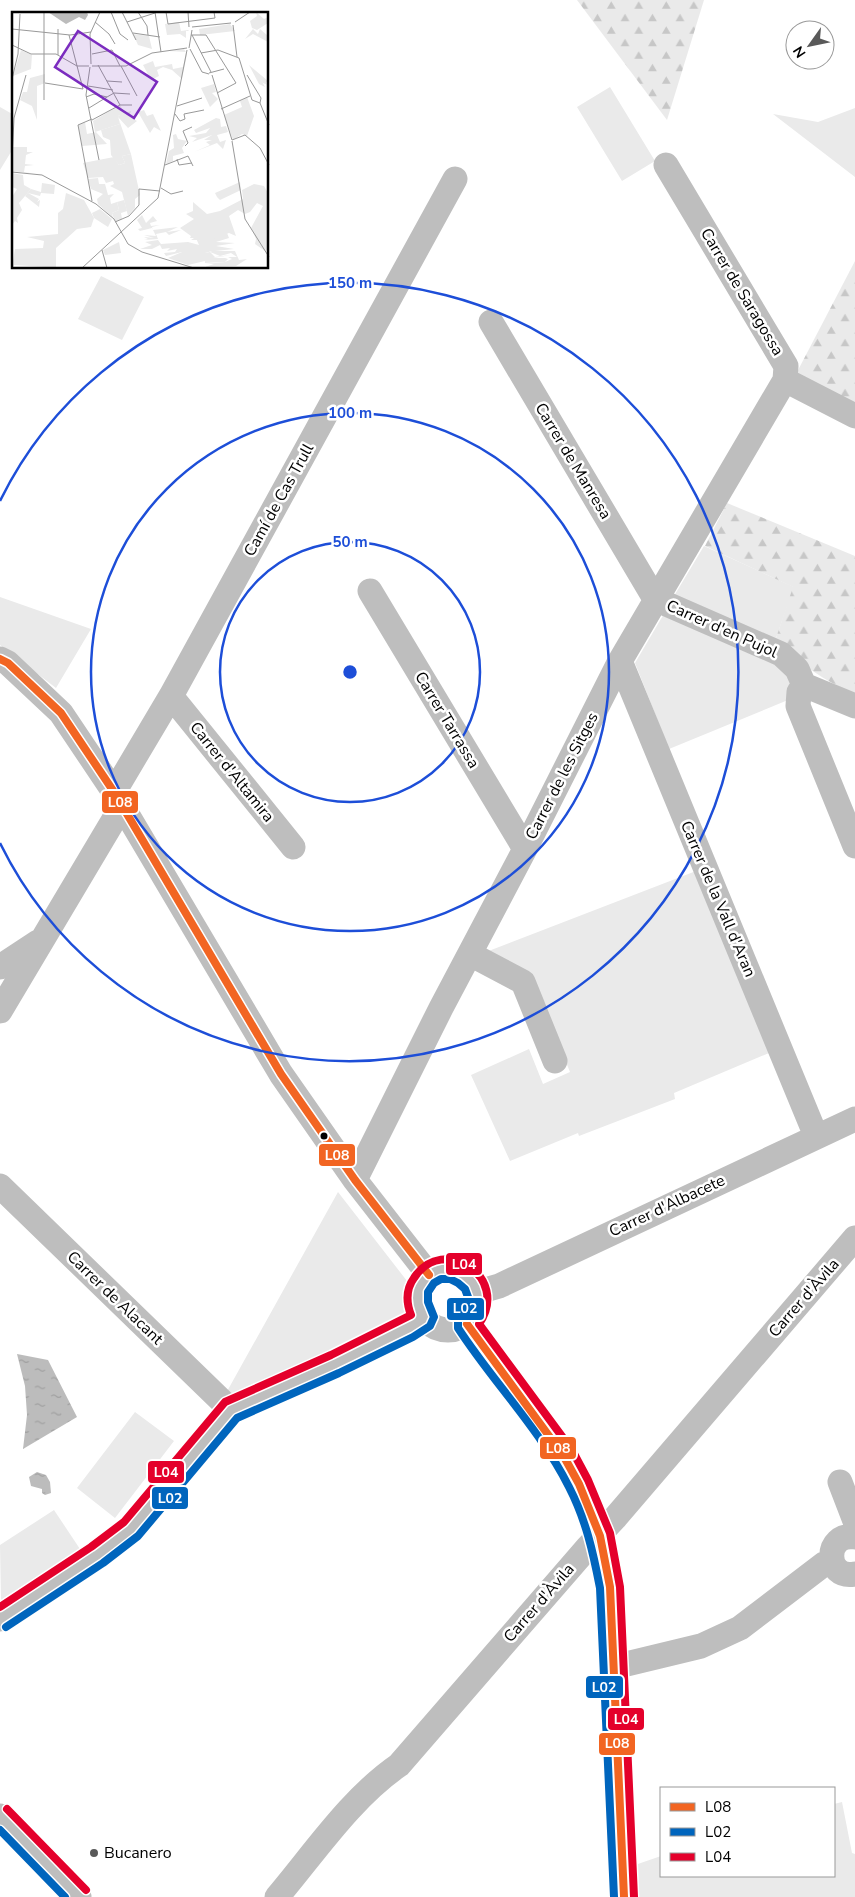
<svg xmlns="http://www.w3.org/2000/svg" width="855" height="1897" font-family="'Nunito Sans',sans-serif">
  <style>
    .green { fill: #eaeaea }
    .forest { fill: url(#forest-firs) }
    .water { fill: url(#water-ripples) }
    .lines { fill: none; stroke-linecap: round; stroke-linejoin: round }
    .minor { stroke: #bebebe; stroke-width: 25 }
    .bus-1-casing { stroke: #fff; stroke-width: 11 }
    .bus-2-casing { stroke: #fff; stroke-width: 11 }
    .bus-3-casing { stroke: #fff; stroke-width: 11 }
    .bus-1 { stroke: #f26522; stroke-width: 8 }
    .bus-2 { stroke: #0065bd; stroke-width: 8 }
    .bus-3 { stroke: #e4002b; stroke-width: 8 }
    .ring { fill: none; stroke: #1d4ed8; stroke-width: 2.5 }
    .bus-dot { fill: #000; stroke: #fff; stroke-width: 2 }
    .poi-dot { fill: #595959; stroke: #fff; stroke-width: 2 }
    .labels { text-anchor: middle; dominant-baseline: central; stroke-width: 5; stroke-linejoin: round; paint-order: stroke }
    .street-label { font-size: 16px; fill: #000; stroke: #fff }
    .poi-label { font-size: 16px; fill: #000; stroke: #fff; text-anchor: start }
    .inset-road { fill: none; stroke: #999; stroke-width: 1 }
    .view { fill: #7b2cbf; fill-opacity: 0.15; stroke: #7b2cbf; stroke-width: 2.5 }
    .inset-edge { fill: none; stroke: #000; stroke-width: 2.5 }
    .centre { fill: #1d4ed8; stroke: #fff; stroke-width: 2.5 }
    .ring-label { font-size: 15px; text-anchor: middle; font-weight: bold; fill: #1d4ed8; stroke: #fff; stroke-width: 5; stroke-linejoin: round; paint-order: stroke }
    .line-badge { stroke: #fff; stroke-width: 2 }
    .badge-label { font-size: 14px; text-anchor: middle; font-weight: bold; fill: #fff }
  </style>
  <defs>
    <pattern id="forest-firs" width="22" height="20" patternUnits="userSpaceOnUse" patternTransform="scale(1.25)"><rect width="22" height="20" fill="#eaeaea"/><path d="M5 1l3.5 6h-7zM16 11l3.5 6h-7z" fill="#c7c7c7"/></pattern>
    <pattern id="water-ripples" width="26" height="14" patternUnits="userSpaceOnUse" patternTransform="scale(1.25)"><rect width="26" height="14" fill="#bcbcbc"/><path d="M2 4q2-2 4 0t4 0M15 11q2-2 4 0t4 0" fill="none" stroke="#a0a0a0"/></pattern>
  </defs>
  <rect width="100%" height="100%" fill="#fff"/>
  <!-- green -->
  <path class="green" d="M610,87L655,161L622,181L577,107Z
    M0,107L14,115V147L0,170Z
    M855,108V177L773,114L818,122Z
    M101,276L144,297L122,340L78,319Z
    M704,546L794,587L775,641L674,596Z
    M0,597L91,629L56,688L0,645Z
    M665,612L778,661L791,674L788,700L669,749L635,663Z
    M696,871L769,1053L674,1093L675,1099L579,1136L578,1133L510,1161L471,1075L529,1049L543,1084L570,1072L536,988L486,952Z
    M338,1192L407,1281L403,1296L404,1313L399,1321L233,1400L225,1395Z
    M135,1412L174,1441L115,1518L77,1488Z
    M54,1510L80,1549L1,1600L0,1545Z
    M842,1802L852,1853L855,1854V1897H637L635,1865L661,1856V1876H834V1804Z"/>
  <!-- forest -->
  <path class="forest" d="M577,0H704L667,120Z
    M855,261V404L796,374Z
    M727,503L855,556V694C824,682 800,662 775,641L793,587L705,546Z"/>
  <!-- water -->
  <path class="water" d="M17,1354L48,1360L77,1417L23,1449L27,1415L25,1386Z
    M37,1472L46,1475L50,1482L51,1493L45,1495L42,1493V1489L31,1486L29,1477Z"/>
  <g class="lines">
    <!-- minor -->
    <path class="minor" d="M666,165L786,366L785,380L855,416
      M491,322L655,599L781,654L797,669L804,685
      M370,591L525,849
      M0,659L8,663L61,713L114,792L281,1074L355,1180L429,1275
      M620,661L816,1136
      M171,696L293,847
      M855,706L804,685L799,692L798,706L855,846
      M114,792L171,696L455,179
      M470,954L523,982L555,1061
      M0,967L38,942
      M0,1011L122,806
      M355,1180L441,1008L525,849L620,661L785,380
      M0,1186L231,1410
      M417 1299a31 31 0 1 1 62 0a31 31 0 1 1-62 0Z
      M478,1292L499,1286L855,1119
      M467,1324L563,1455L579,1484L600,1536L610,1587L624,1897
      M840,1482L855,1521
      M855,1537C824,1532 824,1580 855,1574
      M0,1619L97,1555L131,1529L231,1410L335,1364L409,1328L424,1318
      M614,1667L701,1646L740,1628L824,1564L832,1561
      M0,1816L79,1897
      M277,1897C315,1852 351,1798 399,1765L588,1547L615,1518L855,1238"/>
    <defs>
      <path id="bus-1" d="M0,659L8,663L61,713L114,792L281,1074L355,1180L429,1275
        M467,1324L563,1455L579,1484L600,1536L610,1587L624,1897"/>
      <path id="bus-2" d="M6,1627L103,1563L138,1536L237,1418L339,1373L413,1337L430,1326L434,1317L428,1302V1292L434,1283L441,1279H450L458,1283L465,1289L468,1297L467,1306L458,1321V1328C493,1382 540,1429 569,1487C586,1520 593,1552 600,1588L614,1897
        M0,1830L65,1897"/>
      <path id="bus-3" d="M0,1607L91,1547L124,1522L225,1402L331,1355L411,1315C406,1302 406,1289 414,1278C443,1233 511,1277 479,1324L572,1450L588,1480L610,1533L620,1587L634,1897
        M7,1809L86,1890"/>
    </defs>
    <!-- bus-1 casing -->
    <use href="#bus-1" class="bus-1-casing"/>
    <!-- bus-2 casing -->
    <use href="#bus-2" class="bus-2-casing"/>
    <!-- bus-3 casing -->
    <use href="#bus-3" class="bus-3-casing"/>
    <!-- bus-1 -->
    <use href="#bus-1" class="bus-1"/>
    <!-- bus-2 -->
    <use href="#bus-2" class="bus-2"/>
    <!-- bus-3 -->
    <use href="#bus-3" class="bus-3"/>
  </g>
  <!-- distance rings -->
  <g class="ring">
    <circle cx="350" cy="672" r="130"/>
    <circle cx="350" cy="672" r="259"/>
    <path d="M0 501A389 389 0 1 1 0 843"/>
  </g>
  <!-- markers -->
  <circle class="bus-dot" cx="324" cy="1136" r="4.5"/>
  <circle class="poi-dot" cx="94" cy="1853" r="5"/>
  <g class="labels">
    <!-- street labels -->
    <g class="street-label">
      <text transform="translate(742 292) rotate(59)">Carrer de Saragossa</text>
      <text transform="translate(573 461) rotate(59)">Carrer de Manresa</text>
      <text transform="translate(279 500) rotate(-61)">Camí de Cas Trull</text>
      <text transform="translate(722 629) rotate(24)">Carrer d'en Pujol</text>
      <text transform="translate(447 720) rotate(59)">Carrer Tarrassa</text>
      <text transform="translate(232 772) rotate(51)">Carrer d'Altamira</text>
      <text transform="translate(562 776) rotate(-63)">Carrer de les Sitges</text>
      <text transform="translate(718 899) rotate(67)">Carrer de la Vall d'Aran</text>
      <text transform="translate(667 1206) rotate(-25)">Carrer d'Albacete</text>
      <text transform="translate(115 1298) rotate(44)">Carrer de Alacant</text>
      <text transform="translate(804 1298) rotate(-49)">Carrer d'Àvila</text>
      <text transform="translate(539 1603) rotate(-49)">Carrer d'Àvila</text>
    </g>
    <!-- poi labels -->
    <g class="poi-label">
      <text x="104" y="1853">Bucanero</text>
    </g>
  </g>
  <!-- overview -->
  <g transform="translate(12 12)">
    <rect width="256" height="256" fill="#fff"/>
    <path d="M244,0L252,7L256,5V11L245,18L240,16L238,9L245,4ZM167,10L169,19L176,18L177,19H174V26L168,22L155,23L153,12ZM218,12L223,19L188,23L187,17ZM121,22L137,24L140,37L126,33ZM172,37L175,42L170,67L160,58L151,55L145,58L147,64L139,68L131,53L141,49L143,55L160,52L161,57L171,55L174,40L157,39ZM9,38L20,43L19,57L1,64ZM237,53L256,69L254,71L256,73L251,71L248,66L253,75L247,72ZM33,62V71L25,74V108L20,94L8,88L11,80H15L18,66ZM202,72L204,80L200,81L206,87L198,95L189,76ZM235,85L242,104L235,124L230,122L221,128L212,103L230,95L228,89ZM132,98L135,104L141,102L149,119L142,115L138,121L126,100ZM119,99L117,104L125,109L116,116L106,105L119,142L110,144L113,151L107,153L99,143L98,128L91,125L89,118L108,112L106,104ZM204,106L208,107L209,115L214,114L216,120L205,123L208,130L214,128L211,137L205,131L182,140L198,133L194,130L200,128H192L200,123L180,130L185,126L177,124L194,121L198,116L184,121L182,118ZM73,110L75,122L84,120L95,132L70,134L66,113ZM164,122L166,127L175,129L170,136L172,141L161,144V149L154,152L157,139L162,136L161,123ZM1,135H15V140H21L14,143L13,152L22,153L13,154L12,160L24,162L0,159ZM30,171L43,173L42,182L29,181L28,184L16,181L27,187L25,190L28,188L27,195L13,184L19,177L29,180ZM112,188L115,199L109,201L110,207L103,210L100,201L107,198L105,190ZM130,203L134,211L141,204L145,209L138,211L139,214L148,213L140,215L141,218L166,215L155,220L169,218L157,223L154,220L144,222L146,227L132,228L136,227L132,225L142,226L132,223L144,224L140,216L128,219L126,217L130,216L125,208ZM215,221L217,226L204,230L223,231L204,234L222,237L203,239H223L227,248L235,247L224,254L193,255L202,252H193L213,250L220,247L216,245H225L219,241L208,244L198,240L200,239L193,241V249L176,253L156,246L170,240L154,244L152,241L163,240L165,237L155,239L158,236L150,237L148,233L140,237H128L140,233L133,230L146,228L149,232L176,230L187,233L184,226L189,229ZM107,230L109,241L93,243L91,238Z" fill="#eaeaea"/>
    <path d="M241,17L246,22L248,17L256,24V30L241,22L233,27ZM108,93L113,102L106,104L108,112L83,120L81,109ZM119,142L128,183L123,187V196L116,204L110,180L98,174L102,172L101,169L94,171L91,165L76,166L71,151L102,145L107,153L113,151L110,144ZM0,161L11,163L12,173L19,177L7,191L10,198L5,206L6,211L3,209L0,213V185L5,177L0,175ZM86,166L87,172H93L96,183L102,182L98,186L99,192L105,190L107,198L100,201L101,206L86,192L85,187L91,182L79,177L76,167ZM228,170L229,178L208,188L205,185L203,181ZM242,172L252,174L256,181V237L253,239L243,232L244,227L239,216L251,194L245,191L238,200L233,202L226,198L217,204L224,224L217,221L187,232L188,228H179L182,226H178L179,224L168,216L182,207L174,202L181,199V190L195,202L208,199L231,187L230,178ZM54,181L72,188L82,206L79,215L65,217L44,236V255L49,256L2,253L0,256L3,237L31,236L32,229L15,225L46,222V201L51,197ZM198,240L203,245L219,243L201,246H213L216,247L213,250L193,251L192,241Z" fill="#eaeaea"/>
    <path d="M88,197L100,207L96,215L82,206L80,201Z" fill="#eaeaea"/>
    <path d="M36,0H75L76,3L73,8L67,5L54,12Z" fill="#bcbcbc"/>
    <path class="inset-road" d="M99,0L108,22L116,28M110,0L124,28M126,0L135,14L136,23M143,0L149,40M154,0L156,12L203,6L202,0M176,0L177,15M32,1V88M83,10L97,22L103,32M115,10L143,1M223,10L238,0M221,13L225,45M180,15L219,11M0,17L58,23L79,20M46,17V43M121,21L148,25M179,23H194L224,71L205,81M180,23L199,60M0,33L19,42H44L65,54H77M177,36L180,18M178,37L190,60L197,62M189,41L206,38L227,46L240,88L248,91M80,42L100,38L108,54M79,52L78,22L88,0M86,53L108,93M80,54H114L140,41L175,36M109,54L125,84M78,55L74,83L87,148M197,61L212,57M200,63L220,128L233,123L248,136L257,153M235,63L249,86L248,91L257,113M0,67L6,42L8,2M95,69L110,70M33,71L71,77L57,23M76,74L101,78M74,85L82,82L95,85L77,96M95,85L102,81L118,82M165,94L190,86M209,97L238,84M163,102L168,109L173,107L172,102L192,98M80,108L108,93H120M220,129L233,207L257,245M173,134L176,131L171,119L180,115M165,147L167,153L180,151M0,148L2,106L14,63M153,153L176,144L181,154M0,160L30,163L84,192L102,207L116,232L130,240L182,256M149,176L159,182L171,179M80,189L66,113L80,107M103,210L117,204L127,193V177L148,179M90,238L95,256M70,256L146,186L175,38"/>
    <path class="view" d="M66,19L145,70L122,106L43,55Z"/>
    <rect width="256" height="256" class="inset-edge"/>
  </g>
  <circle cx="350" cy="672" r="8" class="centre"/>
  <g class="ring-label">
    <text x="350" y="288">150 m</text>
    <text x="350" y="418">100 m</text>
    <text x="350" y="547">50 m</text>
  </g>
  <g class="line-badge">
    <rect x="101" y="790" width="38" height="24" rx="5" fill="#f26522"/>
    <rect x="318" y="1143" width="38" height="24" rx="5" fill="#f26522"/>
    <rect x="445" y="1252" width="38" height="24" rx="5" fill="#e4002b"/>
    <rect x="446" y="1297" width="39" height="24" rx="5" fill="#0065bd"/>
    <rect x="539" y="1436" width="38" height="24" rx="5" fill="#f26522"/>
    <rect x="147" y="1460" width="38" height="24" rx="5" fill="#e4002b"/>
    <rect x="151" y="1486" width="38" height="24" rx="5" fill="#0065bd"/>
    <rect x="585" y="1675" width="39" height="24" rx="5" fill="#0065bd"/>
    <rect x="607" y="1707" width="38" height="24" rx="5" fill="#e4002b"/>
    <rect x="598" y="1732" width="38" height="24" rx="5" fill="#f26522"/>
  </g>
  <g class="badge-label">
    <text x="120" y="807">L08</text>
    <text x="337" y="1160">L08</text>
    <text x="464" y="1269">L04</text>
    <text x="465" y="1313">L02</text>
    <text x="558" y="1453">L08</text>
    <text x="166" y="1477">L04</text>
    <text x="170" y="1503">L02</text>
    <text x="604" y="1692">L02</text>
    <text x="626" y="1724">L04</text>
    <text x="617" y="1748">L08</text>
  </g>
  <!-- legend -->
  <rect x="660" y="1787" width="175" height="90" fill="#ffffff" stroke="#999999"/>
  <rect x="670" y="1803" width="25" height="8" fill="#f26522" stroke="#999999"/>
  <text x="705" y="1812" font-size="15" fill="#000000">L08</text>
  <rect x="670" y="1828" width="25" height="8" fill="#0065bd" stroke="#999999"/>
  <text x="705" y="1837" font-size="15" fill="#000000">L02</text>
  <rect x="670" y="1853" width="25" height="8" fill="#e4002b" stroke="#999999"/>
  <text x="705" y="1862" font-size="15" fill="#000000">L04</text>
  <!-- north arrow -->
  <g transform="translate(810 45) rotate(237)"><circle r="24" fill="#ffffff" stroke="#999999"/>
  <path d="M0-4L9 19L0 12L-9 19Z" fill="#595959"/>
  <text y="-8" font-size="14" font-weight="bold" text-anchor="middle" fill="#000000">N</text>
  </g>
</svg>
